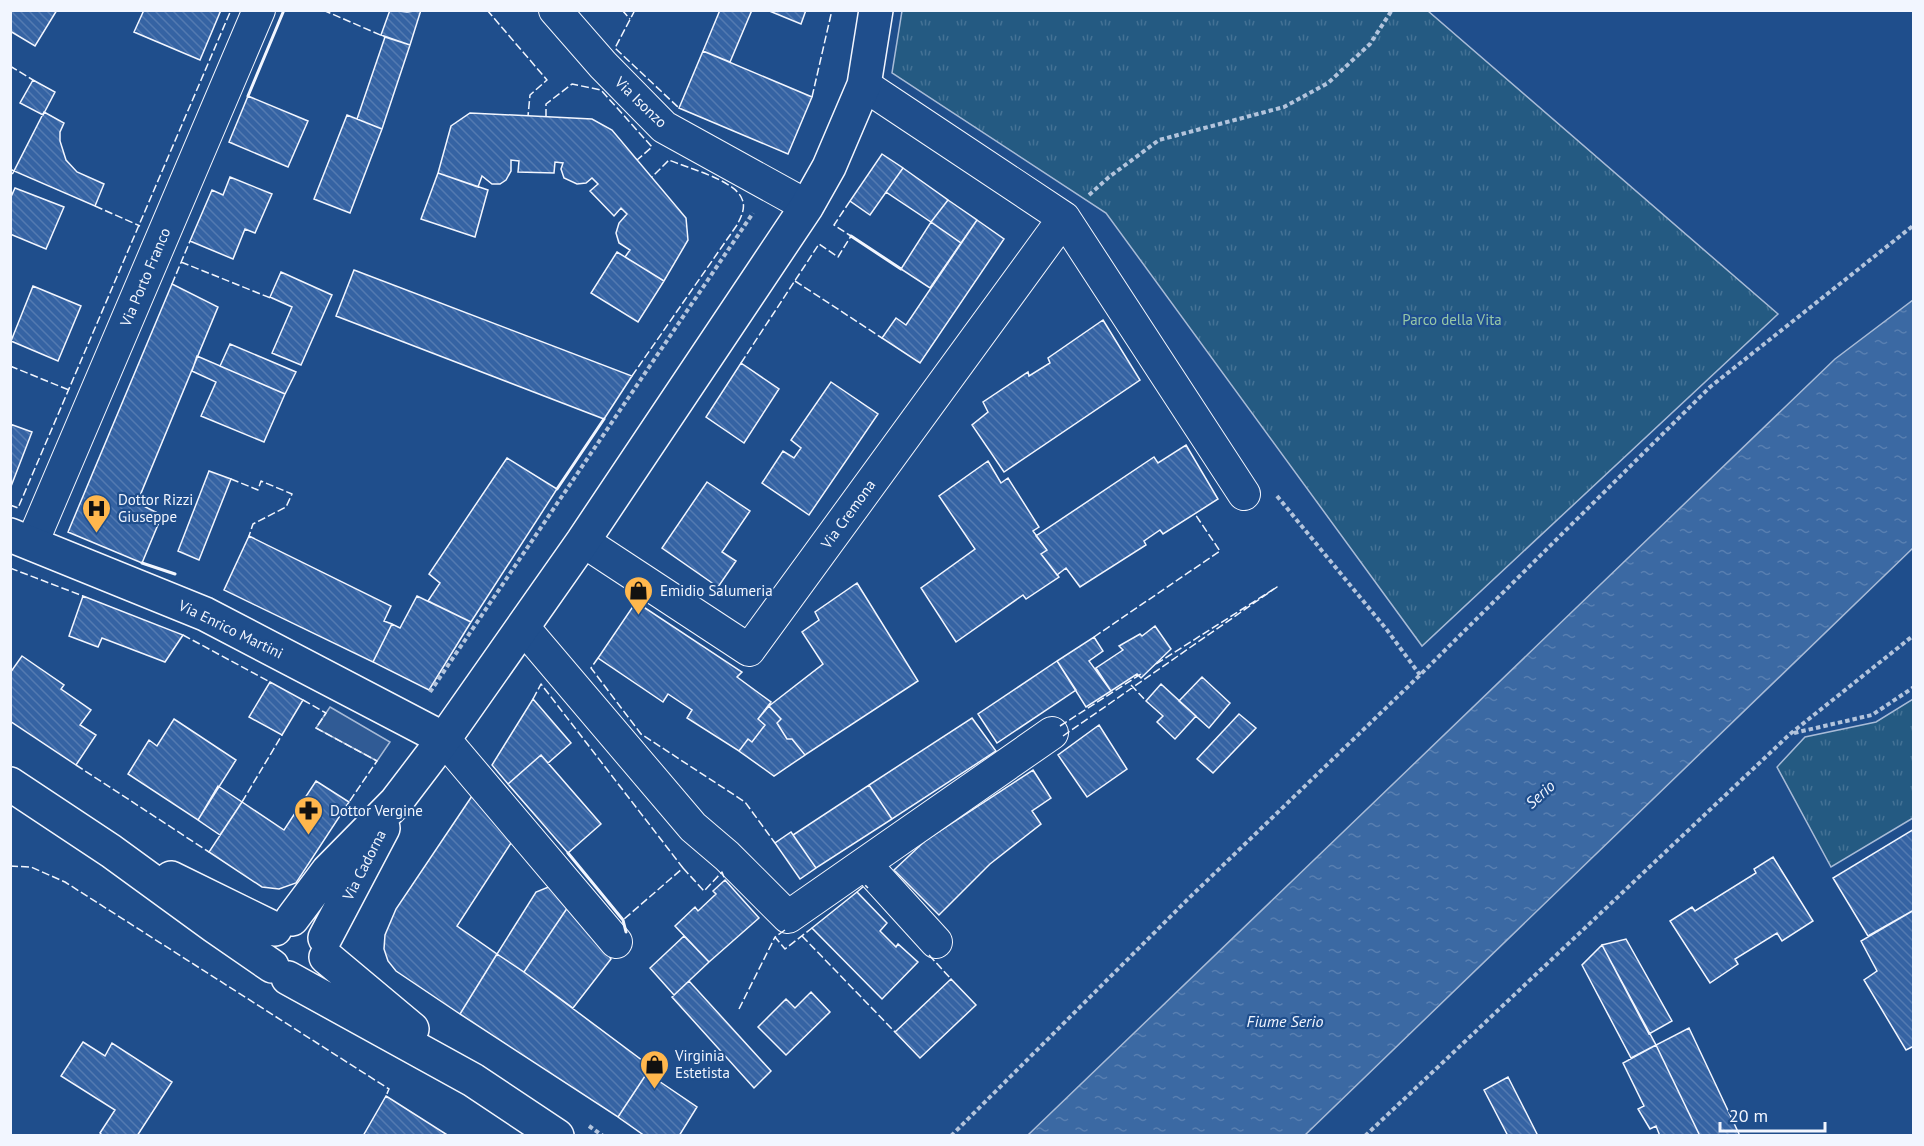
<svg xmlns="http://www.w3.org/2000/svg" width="1924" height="1146" font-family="'PT Sans',sans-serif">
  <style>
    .park { fill: url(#park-tufts); stroke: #a8bbd7; stroke-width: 1.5 }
    .parking { fill: #305b95; stroke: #a8bbd7; stroke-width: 1.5 }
    .water { fill: url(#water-ripples); stroke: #a8bbd7; stroke-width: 1.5 }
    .building { fill: url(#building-back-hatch); stroke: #f2f6ff; stroke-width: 1.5 }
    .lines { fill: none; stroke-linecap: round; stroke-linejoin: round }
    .minor-casing { stroke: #f2f6ff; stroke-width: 34 }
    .tertiary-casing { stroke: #f2f6ff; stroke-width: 36 }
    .path { stroke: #b3c4dc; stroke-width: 4; stroke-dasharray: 4.5 3; stroke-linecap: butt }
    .minor { stroke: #1f4e8c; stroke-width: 32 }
    .tertiary { stroke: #1f4e8c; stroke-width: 33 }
    .fence { stroke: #f2f6ff; stroke-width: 1.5; stroke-dasharray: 8 3; stroke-linecap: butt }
    .wall { stroke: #f2f6ff; stroke-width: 3 }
    .labels { text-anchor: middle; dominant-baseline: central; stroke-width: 4.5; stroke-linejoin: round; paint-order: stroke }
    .street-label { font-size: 15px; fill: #f2f6ff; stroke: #1f4e8c }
    .park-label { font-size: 15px; fill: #97c8a6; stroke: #1f4e8c }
    .poi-label { font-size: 15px; fill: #f2f6ff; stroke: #1f4e8c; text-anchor: start }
    .water-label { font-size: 16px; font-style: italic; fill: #f2f6ff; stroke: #1f4e8c }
  </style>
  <defs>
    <pattern id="park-tufts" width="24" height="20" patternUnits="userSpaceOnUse" patternTransform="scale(1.5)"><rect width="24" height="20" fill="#245a82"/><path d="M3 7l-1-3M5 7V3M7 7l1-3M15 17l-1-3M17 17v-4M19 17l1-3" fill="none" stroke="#447295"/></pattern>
    <pattern id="water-ripples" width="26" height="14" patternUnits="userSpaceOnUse" patternTransform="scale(1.5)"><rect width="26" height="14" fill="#3b69a3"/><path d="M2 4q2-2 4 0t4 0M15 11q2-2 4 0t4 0" fill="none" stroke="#587fb1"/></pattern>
    <pattern id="building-back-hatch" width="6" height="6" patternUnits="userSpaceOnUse" patternTransform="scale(1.5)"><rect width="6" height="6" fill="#3563a3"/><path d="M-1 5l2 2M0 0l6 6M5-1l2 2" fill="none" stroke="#537ab1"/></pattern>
  </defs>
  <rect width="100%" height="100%" fill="#1f4e8c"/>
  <!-- park -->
  <path class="park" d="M902,11H1428L1778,314L1422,646L1106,213L892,73Z
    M1913,699V818L1831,867L1777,767L1805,737L1876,722Z"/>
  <!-- parking -->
  <path class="parking" d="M330,707L390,742L377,761L316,728Z"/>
  <!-- water -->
  <path class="water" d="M1913,300V548L1305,1135H1028L1835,359Z"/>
  <!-- building -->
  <path class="building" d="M10,10H57L35,46L10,31Z
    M144,10H221L200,60L134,32Z
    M390,10L407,12L421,10L410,45L381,35Z
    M720,10H752L730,62L703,51Z
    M767,10H806L801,24Z
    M385,37L410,45L382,129L357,119Z
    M703,51L812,97L788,154L679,108Z
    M33,80L55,92L43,115L20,103Z
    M248,96L308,121L288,167L229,142Z
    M44,112L64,123L60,132V141L66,160L77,172L104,184L95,206L14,171Z
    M470,113L592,119L612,130L686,218L688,240L664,281L625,257L630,250L619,243L616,233L619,223L627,214L621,208L614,216L590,191L598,184L592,178L586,183L577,184L564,178L561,169L563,163L555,162L554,173L518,172L519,161L511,160V171L506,180L500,184H492L482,176L478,187L438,173L451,126Z
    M347,115L382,129L350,213L314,199Z
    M882,154L903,168L870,215L850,201Z
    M903,168L948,200L931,222L886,192Z
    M438,173L488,190L475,237L421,219Z
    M230,177L272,194L255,233L245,229L233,259L190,241L212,190L223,195Z
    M15,188L64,207L46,249L10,234V199Z
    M948,200L977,220L961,243L931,222Z
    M977,220L1004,239L920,363L882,338L896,318L906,325Z
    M931,222L961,243L930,288L901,269Z
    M617,252L664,281L638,322L591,293Z
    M354,270L632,376L604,419L336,316Z
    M281,272L332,295L301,365L272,353L292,307L270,297Z
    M172,284L218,307L137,503L162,515L142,563L68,532Z
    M33,286L81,306L58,361L11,341Z
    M1103,320L1140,380L1004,472L972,425L988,412L983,402L1028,372L1029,376L1050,363L1048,358Z
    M230,344L296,372L285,394L220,366Z
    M197,356L285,394L264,442L201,416L216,382L192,371Z
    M741,363L779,389L744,443L706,417Z
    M831,382L878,414L809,515L762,483L783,451L794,458L801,448L791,440Z
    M10,424L32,432L10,489Z
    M1186,445L1218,499L1163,534L1160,530L1144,541L1146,545L1080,587L1066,568L1057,575L1041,554L1047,550L1036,536L1154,457L1158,463Z
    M507,458L557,489L471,622L428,601L440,583L429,574Z
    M988,461L1001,483L1008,478L1039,527L1033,531L1047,550L1041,554L1059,577L1026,599L1023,595L956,642L921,588L975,549L939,496Z
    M209,471L231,479L199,560L178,551Z
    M707,482L750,511L722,552L736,561L718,587L662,548Z
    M249,536L391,606L384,621L392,624L373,662L224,590Z
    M857,583L918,681L805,755L792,739H787L777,723L781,719L769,706L823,664L802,632L819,620L815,612Z
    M83,596L183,635L165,662L102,638L98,647L69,636Z
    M417,596L471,622L429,690L373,662L392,624L400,628Z
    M636,602L742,672L737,677L771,702L758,719L765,725L752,742L748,739L739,751L687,718L692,710L668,694L663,702L598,658Z
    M1155,626L1171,649L1141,678L1137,674L1111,691L1096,668L1123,650L1119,646L1140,634L1142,636Z
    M1094,637L1103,651L1089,661L1111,691L1086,707L1057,661Z
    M22,656L64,685L61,689L91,710L80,725L96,735L76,765L10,721V673Z
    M1057,661L1076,690L997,743L978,714Z
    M1202,677L1230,703L1209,728L1179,701Z
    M270,682L303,700L282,735L249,717Z
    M1161,684L1196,716L1175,739L1157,722L1163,716L1146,701Z
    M533,699L571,743L548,763L541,755L508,784L492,765Z
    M769,706L781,719L777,723L787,739H792L805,755L774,776L739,751L748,739L752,742L765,725L758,719Z
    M1239,714L1256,728L1213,773L1197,759Z
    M972,718L996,751L892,819L869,785Z
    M174,719L236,760L198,820L128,774L149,740L157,746Z
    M1099,725L1127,769L1087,797L1058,755Z
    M541,755L601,824L568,853L508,784Z
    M1033,770L1051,798L1032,811L1041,824L990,864L939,915L894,870L926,840Z
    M316,781L349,802L296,883L279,889L262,887L209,852L242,802L284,830Z
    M869,785L892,819L816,868L793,835Z
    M218,786L242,802L220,835L198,820Z
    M472,796L515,837L457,926L497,954L460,1014L396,971L388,961L384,949L385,935L396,909Z
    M1914,829V910L1868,936L1833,878Z
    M791,832L816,868L800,879L775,843Z
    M1773,857L1813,921L1782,941L1777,933L1735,959L1738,964L1710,983L1670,921L1692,907L1695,911L1756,873L1754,869Z
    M725,880L759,918L709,962L675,926L695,907L698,911L716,894L713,891Z
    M556,884L570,904L524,972L497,954L536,892Z
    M857,892L887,923L880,931L896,947L898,944L918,962L882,999L812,928Z
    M570,904L611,959L573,1008L524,972Z
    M1914,910V1046L1906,1050L1864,980L1877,971L1861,941Z
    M684,936L709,962L674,995L650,968Z
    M1626,939L1672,1021L1649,1034L1602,945Z
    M1602,945L1656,1045L1631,1058L1582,965Z
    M497,954L524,972L651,1067L618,1117L460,1014Z
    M951,979L976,1005L920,1058L895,1032Z
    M689,981L771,1071L754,1088L672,997Z
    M811,992L830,1012L786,1055L758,1027L786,999L795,1008Z
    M1689,1028L1740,1136H1700L1656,1045Z
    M83,1042L105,1056L112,1043L172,1082L137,1136H103L100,1133L115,1110L61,1076Z
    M1656,1045L1700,1136H1660L1656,1126L1650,1129L1638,1109L1644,1106L1623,1063Z
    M647,1073L697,1107L679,1136H645L618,1117Z
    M1508,1077L1538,1136H1508L1484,1090Z
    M386,1096L449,1136H363Z"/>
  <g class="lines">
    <defs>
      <path id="minor" d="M555,10L603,65L664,127L807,206
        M864,85L1064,218L1244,494
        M583,541L749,650L1064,218
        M32,543L259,10
        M523,627L693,827L727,856L788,917L1052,733
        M444,739L616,942
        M865,864L936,942"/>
      <path id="tertiary" d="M10,535L205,614L444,739
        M10,784L111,851L214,926L272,966
        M171,878L275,929
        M292,919L328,871L396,802L444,739L583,541L807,206L829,167L864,85L876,10
        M325,938L383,828
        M326,957L412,1029
        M288,978L473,1080L557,1136"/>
    </defs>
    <!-- minor casing -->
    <use href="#minor" class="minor-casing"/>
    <!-- tertiary casing -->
    <use href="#tertiary" class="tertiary-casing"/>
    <!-- path -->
    <path class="path" d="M1089,195L1109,177L1159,140L1284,107L1328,83L1370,44L1392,10
      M1277,496L1387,630L1420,675
      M430,692L753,213
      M1794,733L1872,715L1914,687
      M589,1126L603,1136
      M951,1136L1188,899L1420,675L1710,387L1914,225
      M1365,1136L1790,734L1914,635"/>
    <!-- minor -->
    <use href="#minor" class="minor"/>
    <!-- tertiary -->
    <use href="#tertiary" class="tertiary"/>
    <!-- fence -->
    <path class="fence" d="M323,10L385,37
      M487,10L547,80L530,95L528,116
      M622,10L630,19
      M635,10L615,48L679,108
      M10,66L33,80
      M812,97L832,10
      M546,117V104L572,84L601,90L652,147L637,160
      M10,169L14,171L10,178
      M95,206L140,226
      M181,262L273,299
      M795,281L882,338
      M172,284L190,241
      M741,363L819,244L838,257L851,236L834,225L850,201
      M10,366L69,390
      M632,376L737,225C741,217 746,208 742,199C735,180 687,168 669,160L652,177
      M231,479L258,490L261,481L292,494L286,507L253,524L249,536
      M10,505L18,508L231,10
      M10,568L83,596
      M183,635L270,682
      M1094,637L1220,551L1195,514
      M598,658L591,668L641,734L745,802L775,843
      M1131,685L1146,701
      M533,699L541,684L683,868L623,920
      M303,700L326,713L316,728L377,761L349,802
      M1060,726L1141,674
      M1063,736L1277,587L1156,664
      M76,765L209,852
      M242,802L282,735
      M10,866L31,867L65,882L389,1089L386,1096
      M683,868L704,891L722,872L725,880
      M857,892L865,885L868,888
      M785,930L775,937L785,949L812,928
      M802,936L895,1032
      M929,955L951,979
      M739,1009L775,937"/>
    <!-- wall -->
    <path class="wall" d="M248,96L284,10
      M851,236L901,269
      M557,489L604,419
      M142,563L175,574
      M568,853L623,920L626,932"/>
  </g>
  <!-- icons -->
  <defs>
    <symbol id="hospital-pin" viewBox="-11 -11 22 30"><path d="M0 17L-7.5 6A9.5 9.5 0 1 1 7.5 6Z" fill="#ffb74d" stroke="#1f4e8c"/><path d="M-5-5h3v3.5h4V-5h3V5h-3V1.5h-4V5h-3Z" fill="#111"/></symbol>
    <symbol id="shop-pin" viewBox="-11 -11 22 30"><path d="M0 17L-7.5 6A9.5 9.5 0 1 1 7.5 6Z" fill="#ffb74d" stroke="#1f4e8c"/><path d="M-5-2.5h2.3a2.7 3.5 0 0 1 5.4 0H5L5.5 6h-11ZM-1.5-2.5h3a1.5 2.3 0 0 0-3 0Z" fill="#111"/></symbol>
    <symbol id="pharmacy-pin" viewBox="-11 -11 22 30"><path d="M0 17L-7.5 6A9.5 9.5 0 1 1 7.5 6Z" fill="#ffb74d" stroke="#1f4e8c"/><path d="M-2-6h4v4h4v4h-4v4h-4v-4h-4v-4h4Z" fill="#111"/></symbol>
  </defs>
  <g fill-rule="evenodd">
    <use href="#hospital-pin" x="80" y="492" width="33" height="45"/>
    <use href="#shop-pin" x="622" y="574" width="33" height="45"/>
    <use href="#pharmacy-pin" x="292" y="794" width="33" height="45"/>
    <use href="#shop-pin" x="638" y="1048" width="33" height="45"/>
  </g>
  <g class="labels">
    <!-- street labels -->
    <g class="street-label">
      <text transform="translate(641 102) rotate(44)">Via Isonzo</text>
      <text transform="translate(145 277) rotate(-67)">Via Porto Franco</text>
      <text transform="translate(848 514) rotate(-54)">Via Cremona</text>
      <text transform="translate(231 629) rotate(26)">Via Enrico Martini</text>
      <text transform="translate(364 865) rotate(-63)">Via Cadorna</text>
    </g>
    <!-- park labels -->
    <g class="park-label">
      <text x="1452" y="319">Parco della Vita</text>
    </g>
    <!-- poi labels -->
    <g class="poi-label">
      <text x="118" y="499">Dottor Rizzi<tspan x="118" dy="17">Giuseppe</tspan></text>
      <text x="660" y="590">Emidio Salumeria</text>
      <text x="330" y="810">Dottor Vergine</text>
      <text x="675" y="1055">Virginia<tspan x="675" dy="17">Estetista</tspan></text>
    </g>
    <!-- water labels -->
    <g class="water-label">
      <text transform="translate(1540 794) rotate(-42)">Serio</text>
      <text x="1285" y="1021">Fiume Serio</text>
    </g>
  </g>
  <!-- border -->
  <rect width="1924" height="1146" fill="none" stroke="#f2f6ff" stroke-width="24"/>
  <!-- scale -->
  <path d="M1720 1122v9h105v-9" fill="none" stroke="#f2f6ff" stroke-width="3"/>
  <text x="1729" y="1122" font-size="18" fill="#f2f6ff" stroke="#1f4e8c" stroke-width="4.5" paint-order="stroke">20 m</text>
</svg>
